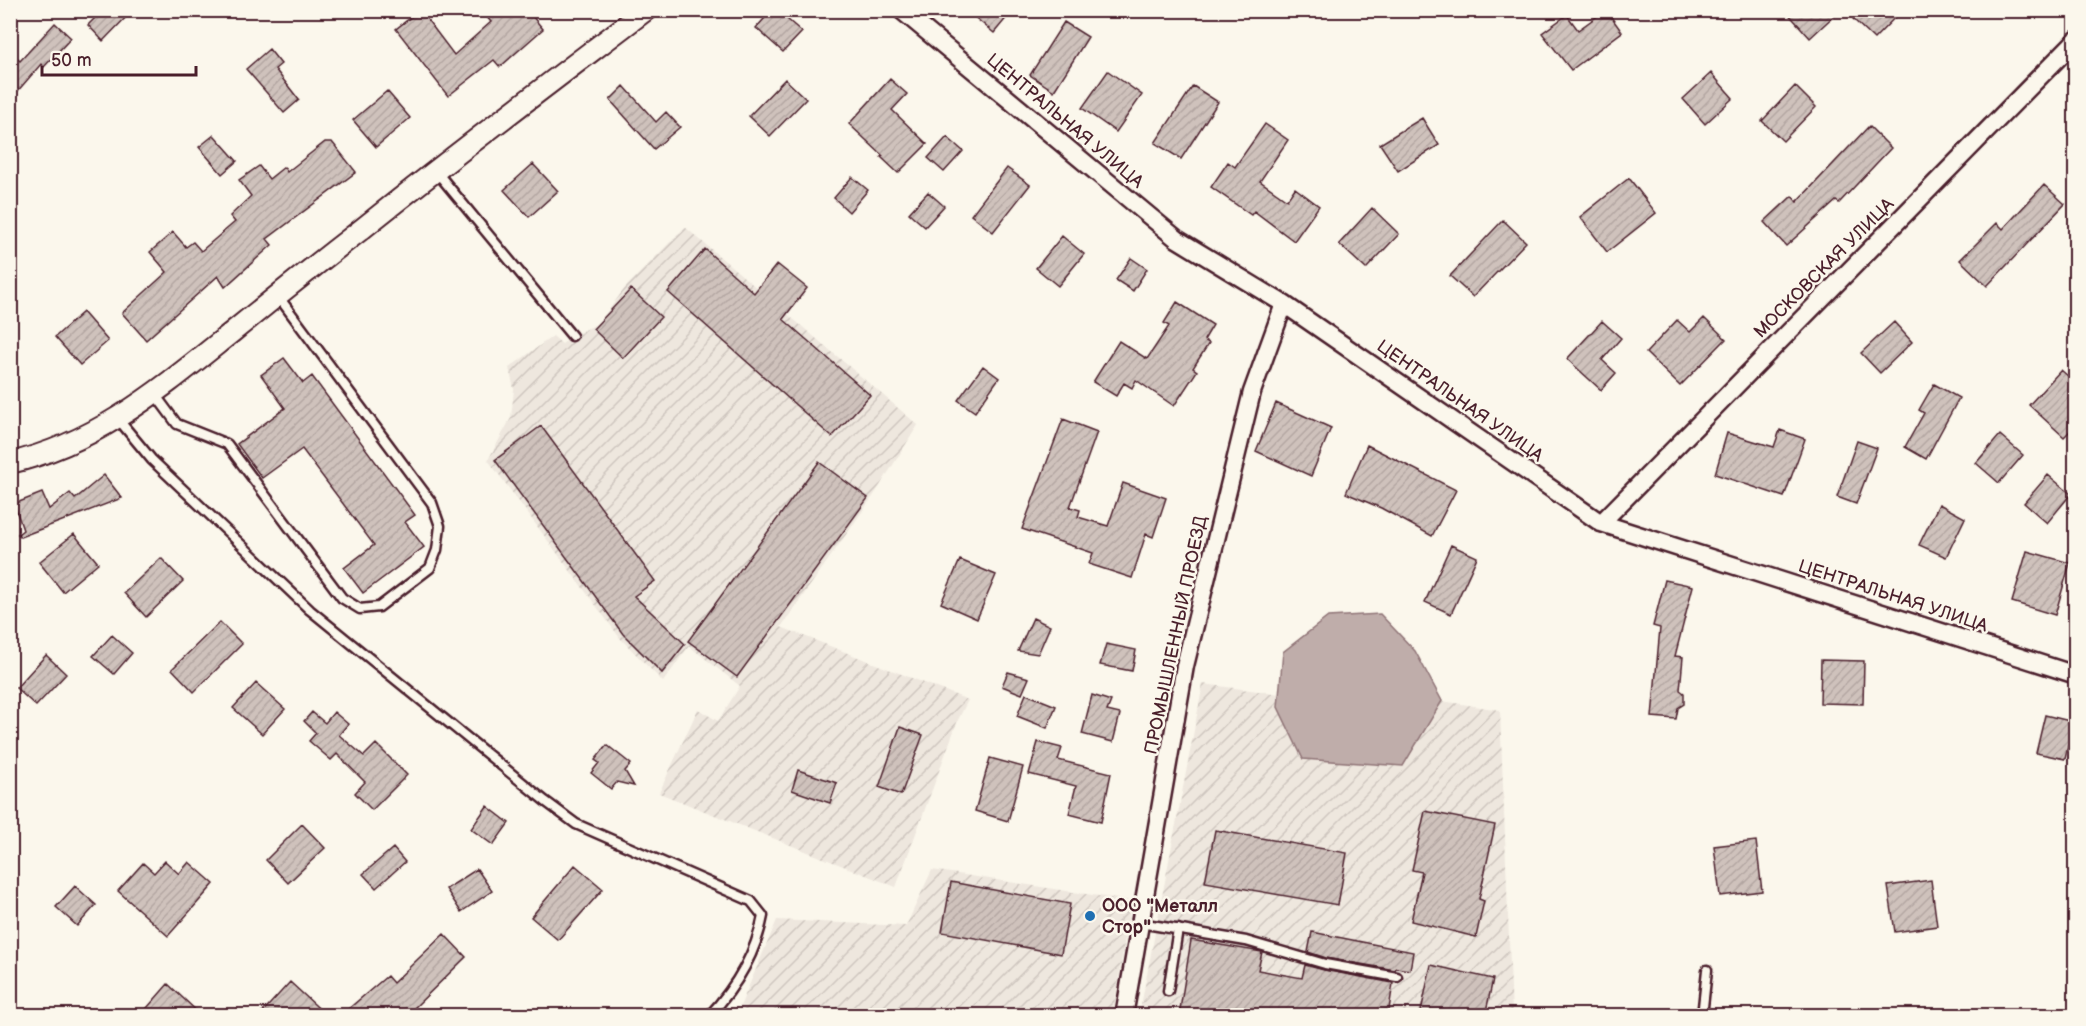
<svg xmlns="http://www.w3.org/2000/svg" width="2086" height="1026" font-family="'Balsamiq Sans',sans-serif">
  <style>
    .industrial { fill: url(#industrial-furrows) }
    .water { fill: #bfadaa; stroke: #907477; stroke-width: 1.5 }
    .building { fill: url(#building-hatch); stroke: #4a1f2b; stroke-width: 1.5 }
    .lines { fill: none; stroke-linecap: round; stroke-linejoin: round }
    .service-casing { stroke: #4a1f2b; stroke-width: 13 }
    .minor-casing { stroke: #4a1f2b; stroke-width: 21 }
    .tertiary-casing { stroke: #4a1f2b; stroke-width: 24 }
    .service { stroke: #fbf7ec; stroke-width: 8 }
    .minor { stroke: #fbf7ec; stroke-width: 16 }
    .tertiary { stroke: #fbf7ec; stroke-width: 20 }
    .poi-dot { fill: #1f6fb2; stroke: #fbf7ec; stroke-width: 2 }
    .labels { text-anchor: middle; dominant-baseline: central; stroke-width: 5; stroke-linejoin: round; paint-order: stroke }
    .street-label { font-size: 18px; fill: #4a1f2b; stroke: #fbf7ec }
    .poi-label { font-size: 18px; font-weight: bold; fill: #4a1f2b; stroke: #fbf7ec; text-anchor: start }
  </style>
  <defs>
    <pattern id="industrial-furrows" width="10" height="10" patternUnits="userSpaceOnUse" patternTransform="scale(1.5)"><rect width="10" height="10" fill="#eee7de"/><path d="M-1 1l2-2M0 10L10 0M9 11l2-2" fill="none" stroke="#cec6bf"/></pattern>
    <pattern id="building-hatch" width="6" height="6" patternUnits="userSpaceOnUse" patternTransform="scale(1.5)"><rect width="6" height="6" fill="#cfc2bc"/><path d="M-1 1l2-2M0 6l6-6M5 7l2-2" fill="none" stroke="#b3a6a2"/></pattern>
  </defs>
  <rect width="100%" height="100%" fill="#fbf7ec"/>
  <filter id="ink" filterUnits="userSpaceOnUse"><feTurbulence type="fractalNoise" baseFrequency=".0167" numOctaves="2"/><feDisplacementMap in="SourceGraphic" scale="12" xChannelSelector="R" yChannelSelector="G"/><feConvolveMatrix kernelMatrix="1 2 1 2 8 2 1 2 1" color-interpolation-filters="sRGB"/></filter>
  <g filter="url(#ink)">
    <!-- industrial -->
    <path class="industrial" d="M685,227L918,425L876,492L781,627L968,700L958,720L896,887L659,793L698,709L718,721L740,686L689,646L663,682L620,638L488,460L511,418L514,389L509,368L553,336L562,344L572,336L599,323L625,288Z
      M1203,684L1280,694L1279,707L1303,759L1403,766L1442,701L1500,710L1512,1015L1139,1016Z
      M932,870L1131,901L1113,1015L736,1016L777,920L906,926Z"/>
    <!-- water -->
    <path class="water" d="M1380,614L1415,651L1442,701L1403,766L1303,759L1278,707L1283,652L1328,617Z"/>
    <!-- building -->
    <path class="building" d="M103,10H133L103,41L88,25Z
      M420,10L454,55L491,22L481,10H509L515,17L524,10H527L543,29L500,67L494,60L448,96L396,29Z
      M772,10H795L787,19L802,32L783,52L756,28Z
      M966,10H1013L994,33Z
      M1606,10L1622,32L1571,70L1542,33L1567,15L1578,30Z
      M1785,10H1840L1810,38Z
      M1861,10H1902L1874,39L1853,19Z
      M1064,22L1088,37L1054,91L1030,75Z
      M55,23L71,38L44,67L41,64L10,100V52L20,61Z
      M269,49L281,64L275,69L299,100L284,113L246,69Z
      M1108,71L1142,95L1116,132L1082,108Z
      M1711,73L1733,98L1705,124L1683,99Z
      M785,79L806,99L770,136L749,116Z
      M890,79L907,94L892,110L927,144L898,173L881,157L883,156L849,124Z
      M624,86L656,122L666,112L680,127L654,149L610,100Z
      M1193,86L1218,102L1181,159L1155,143Z
      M1795,86L1816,107L1783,141L1762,121Z
      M387,91L410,118L376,147L353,120Z
      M1422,118L1439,145L1398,171L1380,144Z
      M1265,124L1288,140L1260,181L1287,200L1295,188L1319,206L1294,241L1254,211L1251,215L1211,187L1228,162L1235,167Z
      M1869,126L1891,148L1839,203L1836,201L1786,246L1764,222L1792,196L1797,202Z
      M214,135L237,161L222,174L199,147Z
      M947,137L963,151L944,172L928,158Z
      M325,142H332L356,172L267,239L272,245L225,287L218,276L146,340L122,313L167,272L150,252L173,232L186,247L193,242L201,251L235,222L230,216L251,196L239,180L259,166L269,179L284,167L287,172Z
      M533,164L558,191L529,217L504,190Z
      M1007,168L1030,185L993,232L971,215Z
      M852,177L868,190L849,212L834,198Z
      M1629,178L1656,213L1607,252L1580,217Z
      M2044,185L2065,204L1987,286L1960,260L1997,223L2003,229Z
      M928,192L944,206L925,227L909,213Z
      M1372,208L1399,234L1366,269L1339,244Z
      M1503,220L1526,242L1473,297L1450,276Z
      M1062,236L1084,254L1058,286L1036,268Z
      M705,249L754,293L777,264L807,288L783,319L870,395L832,437L668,292Z
      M1131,258L1147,269L1133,291L1116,280Z
      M631,289L661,317L623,358L593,329Z
      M1177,302L1213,325L1204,340L1209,343L1193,368L1197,371L1174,406L1136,380L1132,388L1124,383L1116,396L1093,382L1119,341L1147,359L1169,326L1164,323Z
      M83,312L108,341L80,365L55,337Z
      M1704,318L1726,339L1680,386L1646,353L1677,320L1690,332Z
      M1602,321L1621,338L1602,360L1616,373L1601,390L1567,359Z
      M1894,322L1912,342L1880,373L1861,353Z
      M284,358L303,383L312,376L415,515L405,522L424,547L363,593L344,568L374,545L302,449L262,478L237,444L285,408L261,375Z
      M983,366L999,378L975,412L958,400Z
      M2061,370L2076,383V425L2064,437L2029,405Z
      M1934,384L1959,398L1926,459L1905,447L1924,413L1919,410Z
      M1276,403L1331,428L1311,476L1256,451Z
      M1063,419L1097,432L1070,507L1080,510L1078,517L1108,526L1123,483L1166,498L1153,537L1146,534L1132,578L1089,564L1093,553L1022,529Z
      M541,426L655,581L634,596L685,644L662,673L623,634L495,460Z
      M1780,430L1805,439L1784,497L1715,474L1727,433L1774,447Z
      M2000,435L2023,455L1999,483L1976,463Z
      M1857,441L1877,448L1856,504L1837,497Z
      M1367,445L1456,490L1432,536L1381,508L1346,493Z
      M819,462L868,498L737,677L688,641Z
      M104,475L122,498L20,537L18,534L23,530L14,504L42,493L49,509L70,493L75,499Z
      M2048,475L2071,494L2047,523L2024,503Z
      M1939,504L1965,518L1946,557L1919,545Z
      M74,534L98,563L63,592L39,562Z
      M1451,545L1477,557L1451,614L1425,602Z
      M2027,551L2070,563L2055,615L2012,602Z
      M161,558L183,581L146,617L124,593Z
      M960,560L996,575L977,619L941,603Z
      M1665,580L1693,586L1675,656L1683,657L1680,690L1684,693V704L1678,708L1676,719L1652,717L1660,628L1653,626Z
      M1033,618L1050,626L1038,654L1018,651Z
      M220,622L242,644L194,692L172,669Z
      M112,635L132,653L114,674L93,656Z
      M1106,644L1136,650L1132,671L1100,665Z
      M46,655L66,674L36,706L16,688Z
      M1821,660L1864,661L1863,704L1820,703Z
      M1008,672L1029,678L1022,694L1002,686Z
      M256,683L285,709L262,734L233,708Z
      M1026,694L1056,706L1047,728L1017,716Z
      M1092,695L1111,701L1107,711L1120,714L1113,742L1082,734Z
      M312,712L325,723L334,712L348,724L339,735L364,756L376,744L407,775L372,810L355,793L365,782L337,754L331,760L309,741L316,733L304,721Z
      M2045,715L2074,722L2065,759L2036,753Z
      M900,727L923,735L901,795L879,787Z
      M1038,742L1062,748L1058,760L1111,773L1101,822L1069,814L1076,786L1029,774Z
      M607,745L631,764L625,771L634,786L617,782L611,789L591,773L599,763L595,760Z
      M990,758L1023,767L1008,821L975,811Z
      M798,770L837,783L830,803L792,790Z
      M487,806L509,823L493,845L471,829Z
      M1425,811L1495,825L1479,899L1484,901L1476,937L1411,921L1422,872L1412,870Z
      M302,824L325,848L288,883L266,860Z
      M1215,830L1347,853L1338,905L1205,882Z
      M1756,841L1762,891L1720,896L1714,846Z
      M393,848L405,862L376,888L363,874Z
      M165,861L179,874L189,862L214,884L168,936L118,891L143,863L154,873Z
      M575,865L603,889L558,940L531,917Z
      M477,869L492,891L461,912L446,889Z
      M1931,880L1937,926L1895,932L1888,886Z
      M951,882L1070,904L1061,954L942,932Z
      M75,886L96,905L77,926L56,907Z
      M1312,932L1413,952L1410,970L1396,968L1395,970L1326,958L1308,952Z
      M444,934L466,957L406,1016H340L387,976L393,983Z
      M1191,940L1262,952L1258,970L1302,978L1305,965L1324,970L1393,983L1388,1016H1179Z
      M1431,965L1493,979L1485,1016H1420Z
      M290,982L327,1016H259Z
      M168,984L202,1016H140Z"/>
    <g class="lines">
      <defs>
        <path id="service" d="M435,170L572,336
          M154,393L177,424L227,444L342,598L360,609L379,607L430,568L437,550L440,526L432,503L278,296
          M118,419L152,460L310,610L545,801L576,824L751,901L763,916C756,953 735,988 709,1016
          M1140,923L1246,941L1325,964L1397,977
          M1168,991L1178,929
          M1702,1016L1707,970
          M1958,1016L1966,1015"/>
        <path id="minor" d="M901,10L1177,239L1284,304L1601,523L2076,675
          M1601,523L2076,40
          M1124,1016L1185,666L1252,392L1284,304"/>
        <path id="tertiary" d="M10,463C98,443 162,388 231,333C274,298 318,263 362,229C455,154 550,83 646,10"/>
      </defs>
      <!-- service casing -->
      <use href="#service" class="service-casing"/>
      <!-- minor casing -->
      <use href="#minor" class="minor-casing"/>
      <!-- tertiary casing -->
      <use href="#tertiary" class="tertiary-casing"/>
      <!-- service -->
      <use href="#service" class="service"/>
      <!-- minor -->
      <use href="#minor" class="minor"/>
      <!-- tertiary -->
      <use href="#tertiary" class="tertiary"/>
    </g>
  </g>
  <!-- markers -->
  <circle class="poi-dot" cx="1090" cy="916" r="6"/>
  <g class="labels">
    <!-- street labels -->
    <g class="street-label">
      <text transform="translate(1065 121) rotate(40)">ЦЕНТРАЛЬНАЯ УЛИЦА</text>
      <text transform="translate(1824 268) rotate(-45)">МОСКОВСКАЯ УЛИЦА</text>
      <text transform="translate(1460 401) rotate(35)">ЦЕНТРАЛЬНАЯ УЛИЦА</text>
      <text transform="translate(1893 596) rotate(18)">ЦЕНТРАЛЬНАЯ УЛИЦА</text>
      <text transform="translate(1176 635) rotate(-78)">ПРОМЫШЛЕННЫЙ ПРОЕЗД</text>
    </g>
    <!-- poi labels -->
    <g class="poi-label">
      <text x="1102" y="906">ООО "Металл<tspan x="1102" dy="21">Стор"</tspan></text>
    </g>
  </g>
  <!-- margin -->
  <rect width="2086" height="1026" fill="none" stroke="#fbf7ec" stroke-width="36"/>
  <rect x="18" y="18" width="2050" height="990" fill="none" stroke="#4a1f2b" stroke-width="2" filter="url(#ink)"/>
  <!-- scale -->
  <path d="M42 66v9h154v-9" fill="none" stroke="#4a1f2b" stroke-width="3"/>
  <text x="51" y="66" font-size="18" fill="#4a1f2b" stroke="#fbf7ec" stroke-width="4.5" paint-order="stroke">50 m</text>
</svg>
